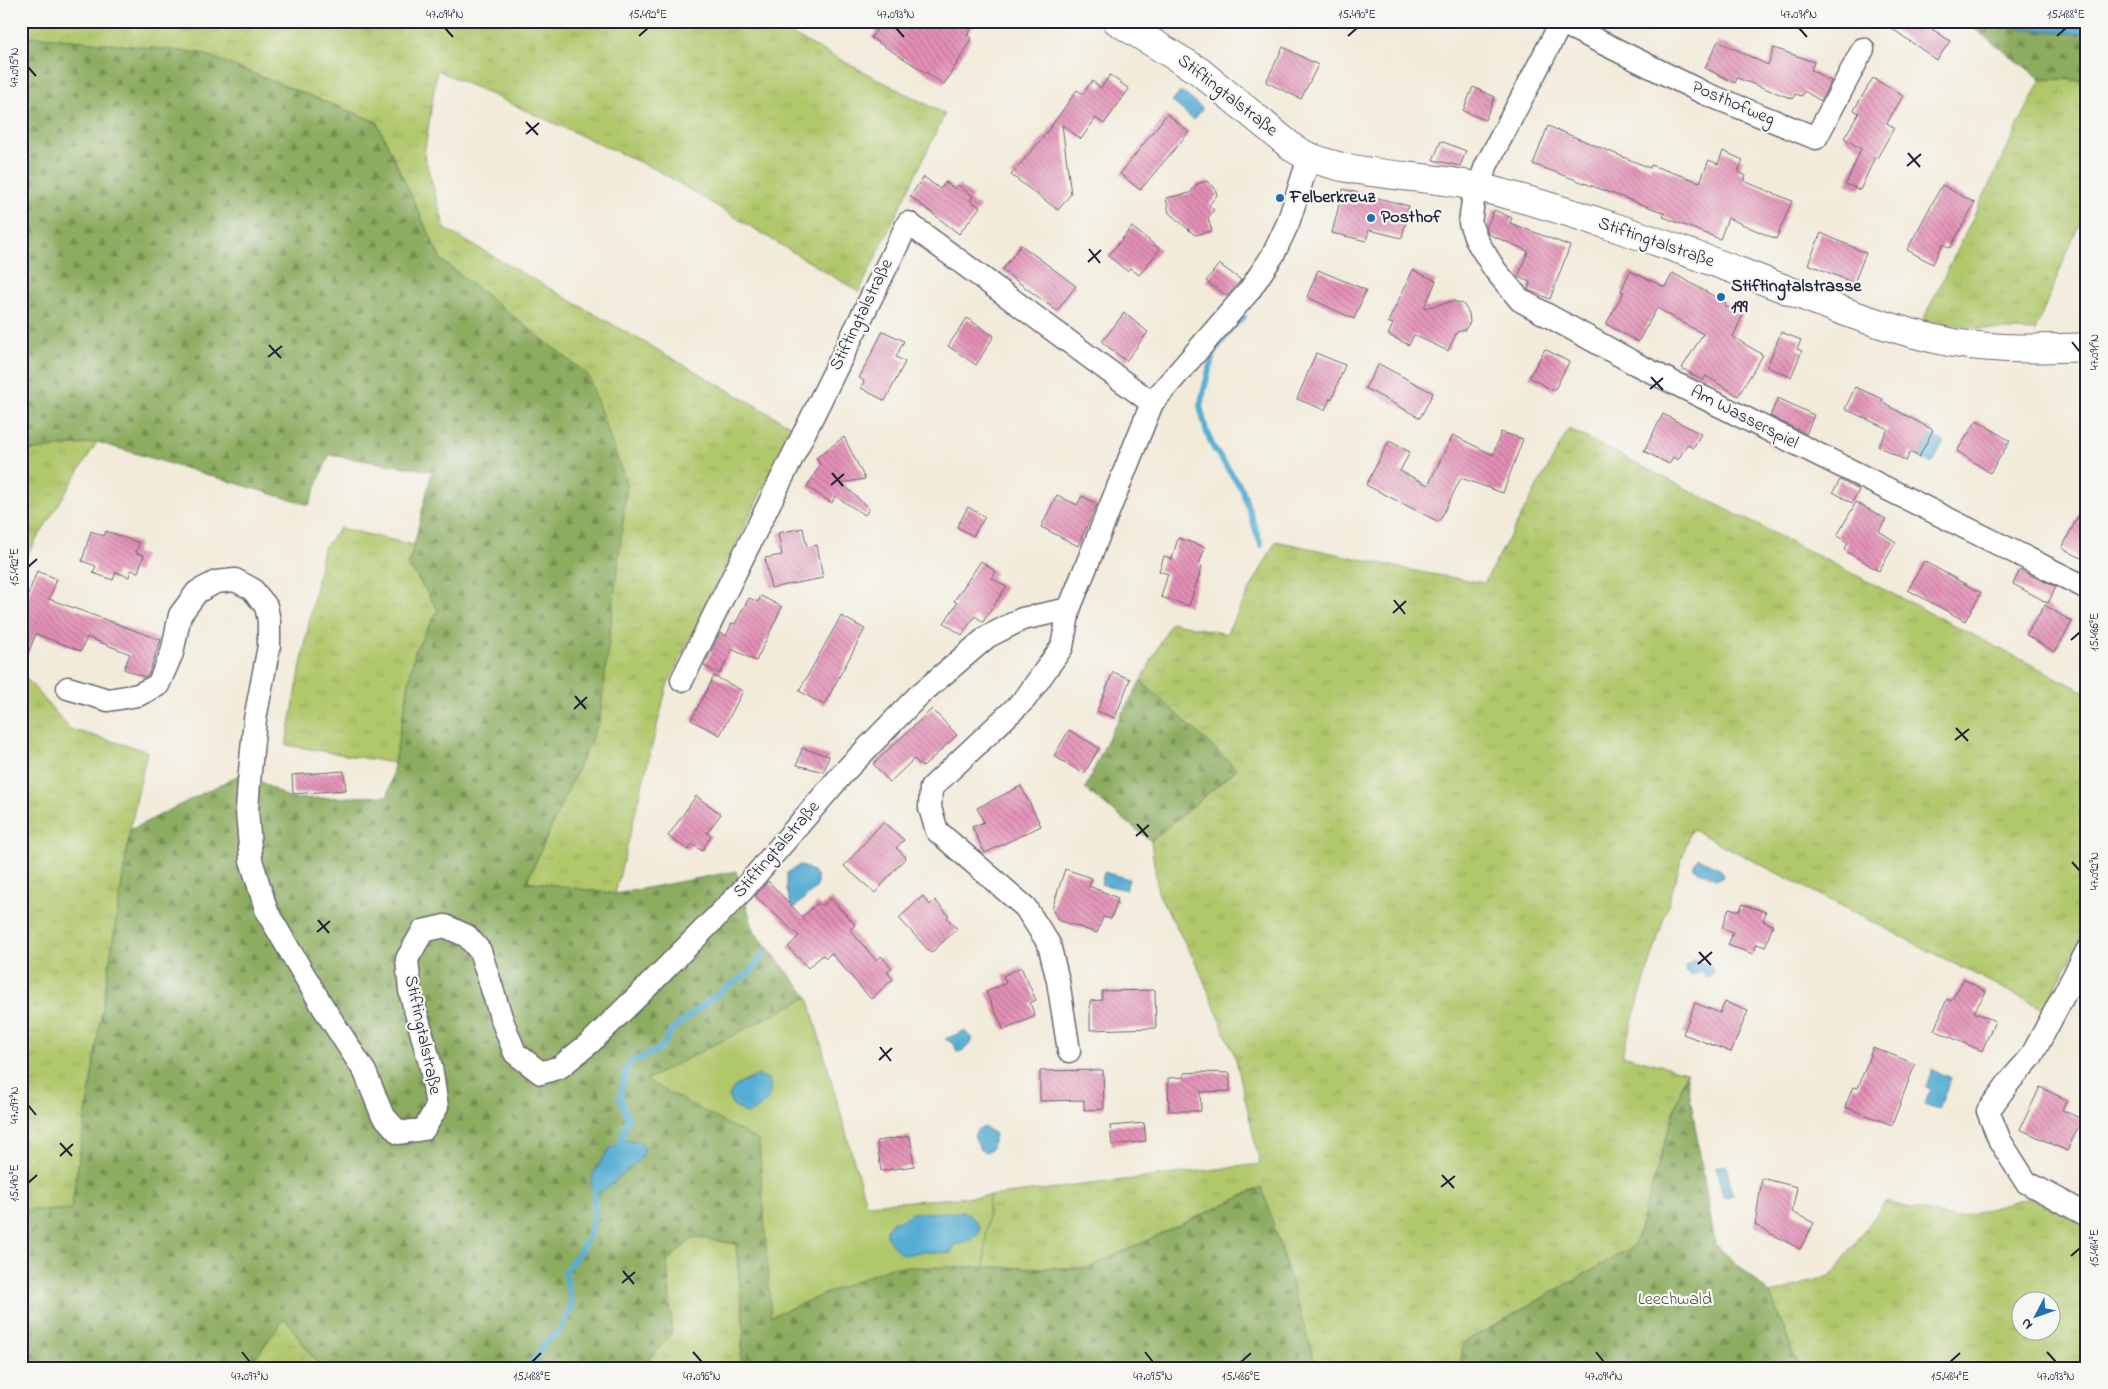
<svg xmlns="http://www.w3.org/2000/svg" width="2108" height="1389" font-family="'Indie Flower',sans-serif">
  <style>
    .grass { fill: url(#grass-tufts); stroke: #697453; fill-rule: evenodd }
    .forest { fill: url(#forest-firs); stroke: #57674d; fill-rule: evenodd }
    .garden { fill: #b0c76b; stroke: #697453 }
    .water { fill: #57add3; stroke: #3c6887 }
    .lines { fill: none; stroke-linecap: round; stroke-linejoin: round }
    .stream { stroke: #57add3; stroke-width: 6 }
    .building { fill: url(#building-back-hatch) }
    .minor-casing { stroke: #6b6873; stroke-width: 25 }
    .tertiary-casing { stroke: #6b6873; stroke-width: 30 }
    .minor { stroke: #fff; stroke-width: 22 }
    .tertiary { stroke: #fff; stroke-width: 28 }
    .ticks { fill: none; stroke: #22223b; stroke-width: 2 }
    .poi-dot { fill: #1f6fb2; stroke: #f6f6f2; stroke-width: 2 }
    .labels { text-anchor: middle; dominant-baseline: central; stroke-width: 4.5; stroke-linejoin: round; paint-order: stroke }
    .street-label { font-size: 18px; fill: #22223b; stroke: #f6f6f2 }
    .poi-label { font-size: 18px; font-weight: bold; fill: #22223b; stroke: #f6f6f2; text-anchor: start }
    .park-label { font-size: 18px; fill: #4d5449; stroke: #f6f6f2 }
    .neatline { fill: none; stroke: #22223b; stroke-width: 2 }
    .ticks-label { font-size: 12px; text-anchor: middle; fill: #22223b }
  </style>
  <defs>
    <pattern id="grass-tufts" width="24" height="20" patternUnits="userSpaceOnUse" patternTransform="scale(1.25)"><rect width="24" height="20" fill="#b0c76b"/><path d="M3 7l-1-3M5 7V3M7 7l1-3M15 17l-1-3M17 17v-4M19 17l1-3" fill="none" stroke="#97ab5e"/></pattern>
    <pattern id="forest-firs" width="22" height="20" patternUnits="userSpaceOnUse" patternTransform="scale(1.25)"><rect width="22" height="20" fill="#8cac5f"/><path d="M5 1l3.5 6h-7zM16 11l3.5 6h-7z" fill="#728c50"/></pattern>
    <pattern id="building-back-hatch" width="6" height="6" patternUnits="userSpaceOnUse" patternTransform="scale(1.25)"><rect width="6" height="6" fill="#e390b5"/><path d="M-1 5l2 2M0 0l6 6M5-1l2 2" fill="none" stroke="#b87594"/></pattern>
  </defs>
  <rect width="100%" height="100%" fill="#f6f6f2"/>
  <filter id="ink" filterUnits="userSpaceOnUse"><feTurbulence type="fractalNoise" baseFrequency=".02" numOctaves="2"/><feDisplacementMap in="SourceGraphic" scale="10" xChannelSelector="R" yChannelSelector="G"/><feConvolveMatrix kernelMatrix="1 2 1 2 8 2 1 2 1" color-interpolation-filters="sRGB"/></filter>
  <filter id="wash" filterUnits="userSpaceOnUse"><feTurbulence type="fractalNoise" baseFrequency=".0096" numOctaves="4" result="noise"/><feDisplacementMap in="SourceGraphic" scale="20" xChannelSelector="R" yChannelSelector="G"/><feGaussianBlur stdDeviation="1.12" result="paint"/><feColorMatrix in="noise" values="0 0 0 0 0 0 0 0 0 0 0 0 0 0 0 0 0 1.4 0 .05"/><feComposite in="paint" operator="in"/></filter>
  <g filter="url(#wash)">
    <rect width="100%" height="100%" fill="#f2ebda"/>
    <!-- grass -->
    <path class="grass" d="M21,21H766L945,114L859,292L657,170L437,70L424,155L445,229L793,427L667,686L615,894L527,881L600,719L588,375L441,260L377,122L201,53L21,35Z
      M2041,79L2087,80V205L2035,331L1985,329L1923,320Z
      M1569,429L2087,693V930L2043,1009L1691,829L1622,1055L1686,1072L1634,1246L1463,1343L1460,1368H1317L1261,1187L1088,1268L984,1267L989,1196L1260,1164L1236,1059L1198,967L1158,893L1151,841L1237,769L1141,681L1171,622L1226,634L1276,541L1420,572L1484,583Z
      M97,442L21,565V452Z
      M340,528L414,545L409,565L439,610L415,651L394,763L286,745L323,549Z
      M21,672L70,729L147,751L130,830L71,1210H21Z
      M2029,1198L2087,1223V1368H1799L1770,1294L1832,1275L1885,1202L1954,1218ZM2020,1302H2050V1332H2020Z
      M694,1237L736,1244L744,1327L740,1368H641L672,1333L667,1261Z
      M285,1317L320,1368H248Z"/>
    <!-- forest -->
    <path class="forest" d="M1964,21H2010L2018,28L2080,34L2087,31V80L2041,79Z
      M2020,21H2087V24L2079,28Z
      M21,35L201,53L377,122L441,260L588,375L627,486L600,719L527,881L615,894L736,871L754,931L808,997L647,1080L759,1141L772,1316L890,1267L1088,1268L1262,1187L1317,1368H740L744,1327L736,1244L694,1237L667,1261L672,1333L641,1368H320L285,1318L248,1368H21V1210H71L130,830L245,772L290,799L388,796L415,651L438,610L409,565L432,471L329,455L309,505L97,442L21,452ZM621,1142L633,1165L602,1192L617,1144Z
      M1141,681L1237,769L1151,841L1085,789L1111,732Z
      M1686,1072L1715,1244L1770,1294L1799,1368H1460L1463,1343L1634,1246Z"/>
    <!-- garden -->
    <path class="garden" d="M808,997L866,1204L989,1196L984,1267H890L771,1316L759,1141L646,1080Z"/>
    <!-- water -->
    <path class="water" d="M2010,21L2079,28L2087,24V31L2080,34L2018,28Z
      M1181,91L1203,109L1193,120L1172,101Z
      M1931,435L1944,442L1932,464L1919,457Z
      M1698,858L1721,869L1723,874L1722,878L1716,879L1693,868Z
      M800,865L811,870L817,877V887L792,910L787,889V873Z
      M1104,872L1129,879L1126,890L1101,884Z
      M1694,959L1711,966L1714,974L1709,978L1701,972L1692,976L1687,973L1686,966Z
      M964,1031L971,1037V1043L963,1051L957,1052L954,1044L945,1039Z
      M1932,1070L1951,1078L1939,1109L1924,1104L1931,1088L1926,1086Z
      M759,1075L769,1080C774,1098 764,1108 747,1114L733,1106L728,1097L735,1086Z
      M984,1127L995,1134L992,1148L987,1152L980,1150L974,1135L977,1130Z
      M623,1140L640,1143L644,1148L642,1157L602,1192L594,1190L590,1186L593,1174L609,1149Z
      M1726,1165L1733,1195L1723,1197L1716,1167Z
      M965,1212C991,1229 978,1241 955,1245L951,1253C943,1254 935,1252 927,1252C901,1252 907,1264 887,1238V1229L893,1221L903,1220L910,1213Z"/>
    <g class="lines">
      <!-- stream -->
      <path class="stream" d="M1244,317L1231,328L1213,354L1200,406L1206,430L1213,447L1242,489L1261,545
        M619,1147L628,1119L620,1097L628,1064L660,1049L673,1029L728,986L751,972L764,952
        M529,1368L544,1344L559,1331L572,1307L565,1271C579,1253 591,1238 594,1215C595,1204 592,1194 598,1184"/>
    </g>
    <g id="blocks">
      <!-- building -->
      <path class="building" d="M882,21H976L967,35L971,38L964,52L944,84L871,38Z
        M1881,21H1938L1932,29L1950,41L1937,60Z
        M1718,41L1768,65L1774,48L1814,62L1811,70L1831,81L1821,101L1804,91L1802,96L1795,94L1793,99L1737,78L1735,83L1705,68Z
        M1283,47L1318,65L1301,99L1266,82Z
        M1110,75L1129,89L1104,124L1096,118L1081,139L1062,125L1071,194L1058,210L1011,175L1045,135L1077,90L1083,94L1092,81L1101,88Z
        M1873,78L1903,96L1887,123L1894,128L1877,158L1875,157L1860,190L1846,184L1861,149L1844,138L1859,113L1854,110Z
        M1473,87L1495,97L1485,120L1463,111Z
        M1167,114L1189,132L1140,190L1120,174Z
        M1548,126L1650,168L1651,165L1700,182L1709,160L1718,164L1723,151L1743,160L1738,172L1746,176L1744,181L1792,201L1776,239L1728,218L1720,239L1663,217L1665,213L1533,164Z
        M1441,141L1466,151L1460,166L1433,160Z
        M924,177L940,189L946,182L955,189L958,185L973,196L970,200L980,207L959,234L910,196Z
        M1207,181L1215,188L1217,195L1209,205L1214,210L1208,218L1212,231L1195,235L1169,213L1166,198L1190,193L1197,184Z
        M1942,185L1975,203L1950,248L1943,244L1933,264L1907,250Z
        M1343,189L1409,206L1402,238L1369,230L1366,241L1332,233Z
        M1494,210L1512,218L1510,223L1570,246L1550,299L1528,290L1530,282L1518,277L1528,251L1488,234L1486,229Z
        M1132,227L1160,249L1139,275L1130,268L1127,271L1108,256Z
        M1821,233L1866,253L1854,283L1808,264Z
        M1021,245L1076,286L1057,311L1002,270Z
        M1219,264L1241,280L1227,296L1206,281Z
        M1318,270L1366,290L1354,319L1307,297Z
        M1413,270L1436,281L1424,308L1454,301L1463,304L1469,313L1470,322L1465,330L1457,332L1448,351L1414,335L1409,345L1388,335L1393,324L1388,322Z
        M1630,271L1665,287L1673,273L1726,303L1725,306L1743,314L1733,337L1763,355L1738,396L1706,376L1703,381L1682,368L1703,334L1657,308L1638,342L1606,324L1624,292L1621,291Z
        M1124,313L1148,332L1126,361L1102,342Z
        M967,318L994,336L976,365L948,346Z
        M883,331L904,341L896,357L905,362L885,401L861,388L864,381L859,378Z
        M1781,332L1801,340L1797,349L1802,351L1791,377L1767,367Z
        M1545,349L1569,362L1554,391L1529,377Z
        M1316,353L1345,365L1332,399L1330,398L1325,410L1297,399Z
        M1379,364L1433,393L1420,418L1365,388Z
        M1855,387L1883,399L1881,402L1933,430L1919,457L1910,452L1906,461L1878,446L1888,429L1845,409Z
        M1778,398L1814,415L1806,434L1770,416Z
        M1663,414L1701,434L1693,448L1687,444L1678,460L1673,457L1669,464L1644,451Z
        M1977,420L2010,441L1990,473L1957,451Z
        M1501,432L1523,439L1503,493L1461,478L1439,522L1366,485L1389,441L1410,452L1400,471L1428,485L1453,435L1493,455Z
        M844,437L865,479L842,483L869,509L865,515L835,496L832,503L807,487L820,465L816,458Z
        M1840,480L1859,490L1852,503L1833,492Z
        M1057,495L1077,505L1082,496L1097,504L1078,546L1041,527Z
        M2087,498V561L2062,548Z
        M1856,502L1886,519L1879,531L1896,542L1879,571L1844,550L1848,543L1837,536Z
        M968,507L985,517L973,536L957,527Z
        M803,528L807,547L817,545L823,578L771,588L765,558L782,555L778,533Z
        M91,531L104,536L106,531L139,543L136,553L144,555L138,572L131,570L129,577L116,572L113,580L93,573L96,566L82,561Z
        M1178,538L1205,547L1199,565L1202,566L1189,606L1161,597L1168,574L1159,571L1164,556L1172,559Z
        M981,561L996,572L992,578L1006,587L983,622L975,616L962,635L944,623L957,603L954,601Z
        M1924,561L1981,593L1965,621L1908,590Z
        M2020,570L2056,587L2048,603L2013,584Z
        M37,571L57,579L49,599L161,640L148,675L144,677L124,669L130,654L87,637L81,651L36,634L21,670V613Z
        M761,596L782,607L756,661L732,649L720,674L704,666L720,633L726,636L732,623L735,624L749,598L758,602Z
        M2045,605L2072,622L2055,652L2026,635Z
        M841,616L865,629L824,705L799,691Z
        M1113,672L1130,679L1115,718L1097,711Z
        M714,676L743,691L720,735L691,720Z
        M932,709L957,735L923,767L914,759L890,782L873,764Z
        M1069,730L1099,748L1084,774L1054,756Z
        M802,748L829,756L824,772L797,765Z
        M344,771L346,790L293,794L292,775Z
        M1021,786L1041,826L985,853L972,827L984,822L977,808Z
        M696,796L721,814L707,833L711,836L702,851L692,844L688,850L668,836Z
        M883,822L904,840L896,848L906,857L875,893L844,866Z
        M1065,869L1092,878L1089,886L1118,898L1111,919L1103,917L1097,933L1058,920L1052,909Z
        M768,881L802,917L818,903L822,906L831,898L855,925L850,930L876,960L881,956L892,968L887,972L893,979L871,999L831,953L826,958L823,955L808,968L788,947L799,936L755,896Z
        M923,896L930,905L935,900L949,916L947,918L957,929L931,953L899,918Z
        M1742,904L1766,912L1763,921L1773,925L1765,947L1757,944L1753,954L1728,945L1733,932L1722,928L1729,908L1740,911Z
        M1021,967L1036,1000L1030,1003L1035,1016L1004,1030L986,992L1006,983L1003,976Z
        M1964,979L1986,992L1974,1012L1995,1021L1982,1051L1934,1030L1947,999L1951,1001Z
        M1155,990L1156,1028L1090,1030V1001L1102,1000V991Z
        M1725,1002L1748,1011L1731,1052L1683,1034L1695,1003L1720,1013Z
        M1873,1047L1915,1064L1892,1125L1845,1107L1853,1087L1858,1088Z
        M1103,1070L1104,1109L1084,1110V1100L1040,1101V1071Z
        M1200,1072L1230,1073V1091L1200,1092L1201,1111H1169L1168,1078L1184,1077V1073Z
        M2040,1087L2067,1100L2062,1110L2082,1119L2067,1151L2020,1129Z
        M1144,1123L1146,1141L1112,1145L1110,1126Z
        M910,1136L914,1166L881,1171L877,1141Z
        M1762,1178L1797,1187L1792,1212L1814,1223L1800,1249L1755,1225Z"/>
    </g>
  </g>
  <g filter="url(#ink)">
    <use href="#blocks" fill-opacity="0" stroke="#6b6873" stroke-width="1"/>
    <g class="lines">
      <defs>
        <path id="minor" d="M1562,21L1486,166L1473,201L1470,223L1477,241L1495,270L1520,300L1636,364L2087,588
          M1562,23L1704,93L1816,138L1863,49
          M682,680L908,223L1152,403
          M68,688L108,700L138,695L158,685L172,653L180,615L197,592L216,582L235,580L252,589L266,606L269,621V646L255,719L249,782L247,810L251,860L267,912L323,1007L365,1072L382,1114L399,1133L424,1129L437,1107L431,1067L410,991L407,959L423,931L445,926L467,936L480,951L502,1020L515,1053L541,1073L560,1067L591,1042L654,980L742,891L844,772L918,696L987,637L1022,619L1069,609
          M2087,951L2031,1057L2009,1082L1988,1111L2000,1141L2026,1182L2087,1215
          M1069,1051L1058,981L1049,944L1025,907L937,831L930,808L931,788L1025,699L1062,647L1069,609L1152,403L1249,291L1273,255L1288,223L1309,158"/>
        <path id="tertiary" d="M1117,21L1199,71L1293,148C1339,178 1422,173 1478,187C1571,210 1663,243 1754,277C1819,302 1885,330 1954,343C1999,350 2042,349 2087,347"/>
      </defs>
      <!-- minor casing -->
      <use href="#minor" class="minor-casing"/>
      <!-- tertiary casing -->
      <use href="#tertiary" class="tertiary-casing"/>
      <!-- minor -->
      <use href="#minor" class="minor"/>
      <!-- tertiary -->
      <use href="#tertiary" class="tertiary"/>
    </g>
  </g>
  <!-- ticks -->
  <path class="ticks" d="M445,28L453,37M896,28L904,37M1799,28L1807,37M639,36L648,28M1348,36L1357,28M2057,36L2066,28M28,67L36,76M526,122L538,135M526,134L539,123M1908,153L1920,167M1907,166L1921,154M1089,249L1100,263M1088,262L1101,250M2072,342L2080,352M269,345L281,358M268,357L282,346M1651,377L1663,390M1650,389L1663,378M832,473L843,486M831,485L844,474M28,567L37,559M1394,600L1405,614M1393,613L1406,601M2071,640L2080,632M575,696L586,709M574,709L587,697M1956,728L1968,741M1955,740L1969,729M1137,824L1148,837M1136,836L1149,825M2072,862L2080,871M318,920L329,933M317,932L330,921M1699,952L1711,965M1698,964L1712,952M880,1047L891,1061M879,1060L892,1048M28,1105L36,1115M60,1143L72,1156M60,1156L73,1144M1442,1175L1454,1188M28,1183L37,1175M1441,1187L1455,1176M2071,1256L2080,1248M623,1271L634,1284M622,1283L635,1272M242,1352L250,1362M693,1352L702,1362M1145,1352L1153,1362M1596,1352L1604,1362M2047,1352L2056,1362M532,1362L541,1353M1241,1362L1251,1353M1950,1362L1960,1353"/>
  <!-- markers -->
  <g class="poi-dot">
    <circle cx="1280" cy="198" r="5"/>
    <circle cx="1371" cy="218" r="5"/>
    <circle cx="1721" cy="297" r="5"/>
  </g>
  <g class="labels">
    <!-- street labels -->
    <g class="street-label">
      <text transform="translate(1227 96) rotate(38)">Stiftingtalstraße</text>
      <text transform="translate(1733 104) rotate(23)">Posthofweg</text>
      <text transform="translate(1656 243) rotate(19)">Stiftingtalstraße</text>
      <text transform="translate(862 315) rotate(-64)">Stiftingtalstraße</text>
      <text transform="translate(1744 418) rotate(27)">Am Wasserspiel</text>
      <text transform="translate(777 850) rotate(-49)">Stiftingtalstraße</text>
      <text transform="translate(422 1035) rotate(78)">Stiftingtalstraße</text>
    </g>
    <!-- poi labels -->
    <g class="poi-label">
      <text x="1290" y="198">Felberkreuz</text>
      <text x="1381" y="218">Posthof</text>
      <text x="1731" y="287">Stiftingtalstrasse<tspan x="1731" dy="21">199</tspan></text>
    </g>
    <!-- park labels -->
    <g class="park-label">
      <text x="1675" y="1300">Leechwald</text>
    </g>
  </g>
  <!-- margin -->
  <rect width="2108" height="1389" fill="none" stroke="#f6f6f2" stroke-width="55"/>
  <!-- north arrow -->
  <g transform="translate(2036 1316) rotate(229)"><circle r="24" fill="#f6f6f2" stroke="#a1a1a9"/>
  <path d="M0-4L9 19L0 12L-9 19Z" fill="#1f6fb2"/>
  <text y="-8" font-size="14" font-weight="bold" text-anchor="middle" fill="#22223b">N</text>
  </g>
  <rect x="28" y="28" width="2052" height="1334" class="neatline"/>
  <g class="ticks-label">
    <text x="445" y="18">47.094°N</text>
    <text x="648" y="18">15.492°E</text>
    <text x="896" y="18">47.093°N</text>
    <text x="1357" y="18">15.490°E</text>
    <text x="1799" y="18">47.091°N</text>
    <text x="2066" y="18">15.488°E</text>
    <text transform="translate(14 67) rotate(-90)" y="4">47.095°N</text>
    <text transform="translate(2094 352) rotate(-90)" y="4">47.091°N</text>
    <text transform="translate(14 567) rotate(-90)" y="4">15.492°E</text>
    <text transform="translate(2094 632) rotate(-90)" y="4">15.486°E</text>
    <text transform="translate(2094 871) rotate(-90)" y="4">47.092°N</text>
    <text transform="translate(14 1105) rotate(-90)" y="4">47.097°N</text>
    <text transform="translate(14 1183) rotate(-90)" y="4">15.490°E</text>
    <text transform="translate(2094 1248) rotate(-90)" y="4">15.484°E</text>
    <text x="250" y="1380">47.097°N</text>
    <text x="532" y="1380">15.488°E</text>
    <text x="702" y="1380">47.096°N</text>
    <text x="1153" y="1380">47.095°N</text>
    <text x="1241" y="1380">15.486°E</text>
    <text x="1604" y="1380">47.094°N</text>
    <text x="1950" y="1380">15.484°E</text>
    <text x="2056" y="1380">47.093°N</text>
  </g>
</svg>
